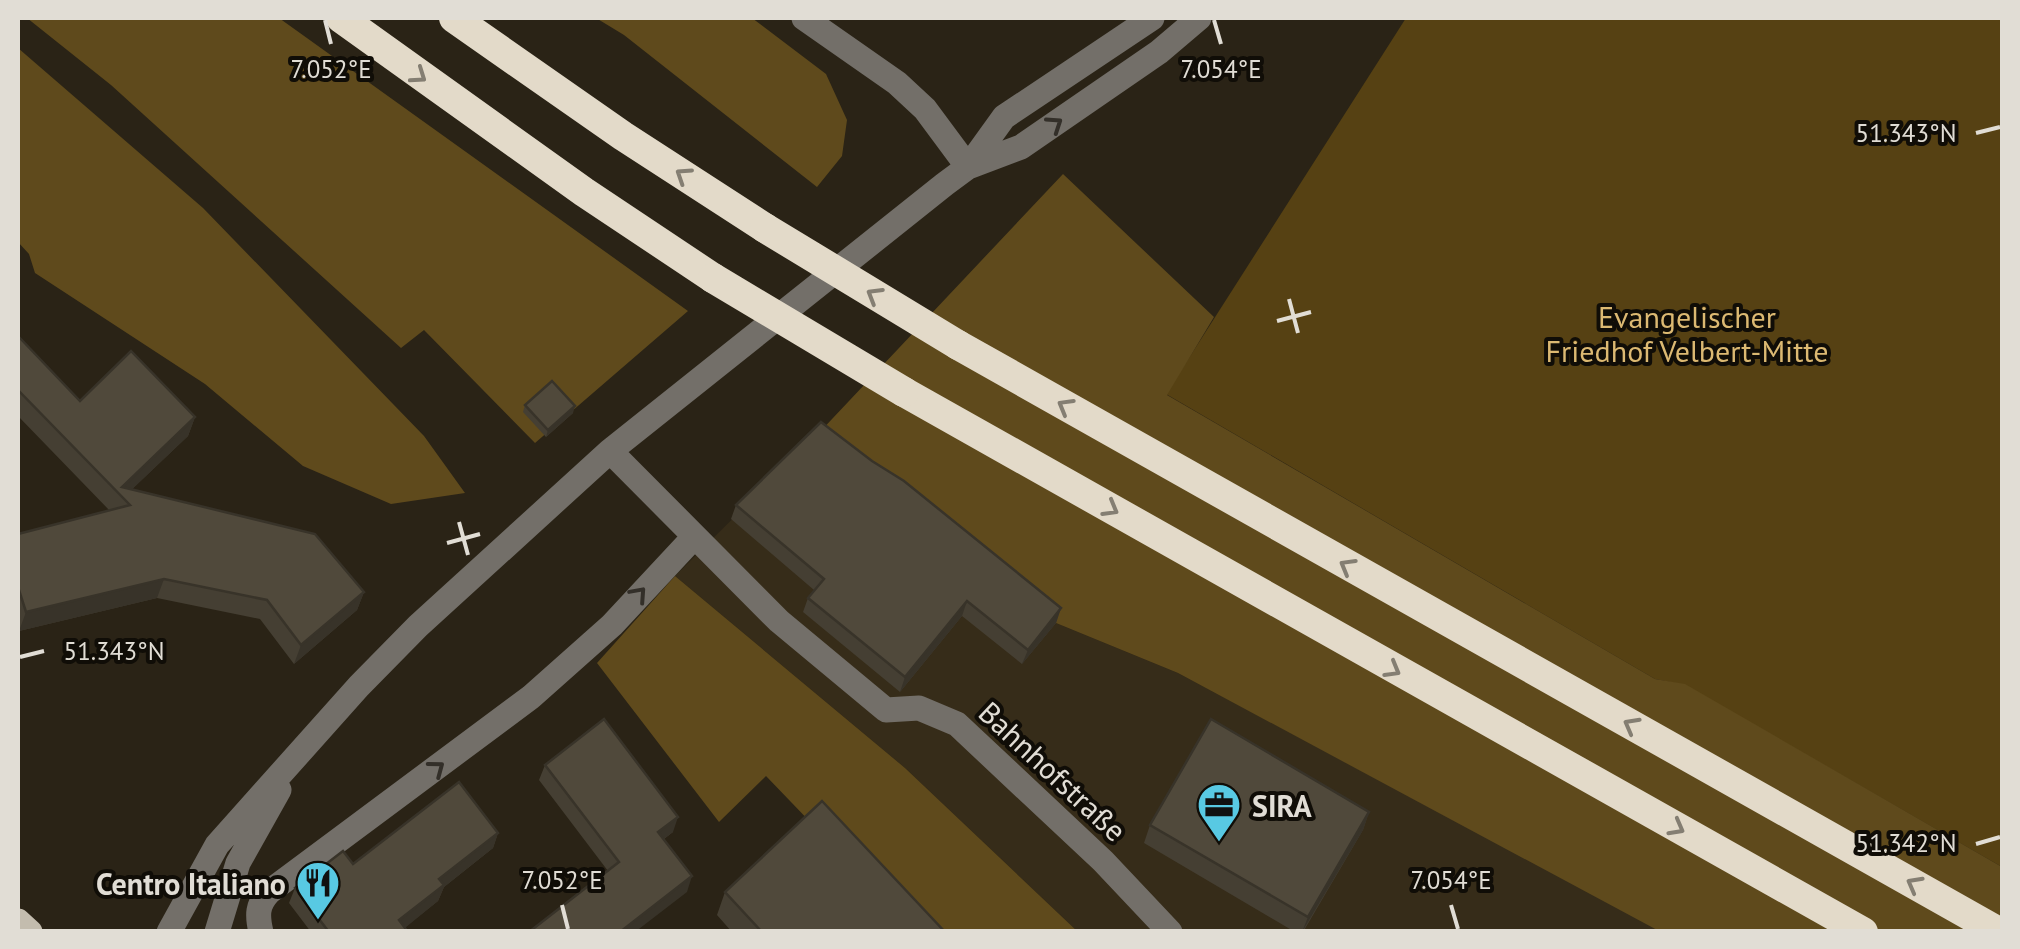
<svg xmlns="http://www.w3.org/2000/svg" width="2020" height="949" font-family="'PT Sans',sans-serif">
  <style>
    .built { fill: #362c19 }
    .green { fill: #564113 }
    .forest { fill: #5f4a1c }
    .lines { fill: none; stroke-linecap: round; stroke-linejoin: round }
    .minor { stroke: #736f69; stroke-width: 25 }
    .major { stroke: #c3bcae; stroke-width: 25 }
    .highway { stroke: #e3dac9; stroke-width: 30 }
    .highway-bridge { stroke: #e3dac9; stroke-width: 30 }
    .wall { fill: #453f33 }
    .shaded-wall { fill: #383329 }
    .building { fill: #50493b; stroke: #383329; stroke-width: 2.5 }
    .oneway { stroke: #847e72 }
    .oneway2 { stroke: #332f29 }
    .ticks { fill: none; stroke: #e1ddd5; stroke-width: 4 }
    .labels { text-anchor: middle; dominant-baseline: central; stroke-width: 8; stroke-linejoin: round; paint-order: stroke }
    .park-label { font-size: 30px; fill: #dcb972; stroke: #100d07 }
    .street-label { font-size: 30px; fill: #e1ddd5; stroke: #100d07 }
    .poi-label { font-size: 30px; font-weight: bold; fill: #e1ddd5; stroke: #100d07; text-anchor: start }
    .ticks-label { font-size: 25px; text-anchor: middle; fill: #e1ddd5; stroke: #100d07; stroke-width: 8; stroke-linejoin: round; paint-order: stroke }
  </style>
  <rect width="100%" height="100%" fill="#2a2316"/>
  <!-- built -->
  <path class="built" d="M816,436L1056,623L1178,673L1662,931H1077L905,768L675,576Z"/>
  <!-- green -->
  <path class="green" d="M1406,18H2002V867L1685,685L1655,679L1166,394Z"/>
  <!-- forest -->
  <path class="forest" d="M27,18H279L688,311L535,443L424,330L401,348L111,85Z
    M596,18H752L826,74L847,120L842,156L817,187L624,35Z
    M18,48L203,208L424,436L465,493L391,504L303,466L205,384L35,273L29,254L18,242Z
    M1063,174L1214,317L1167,395L1655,679L1685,684L2002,867V931H1659L1178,673L1056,623L816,436Z
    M675,576L905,768L1077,931H915L766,776L719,822L597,663Z"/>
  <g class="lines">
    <!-- minor -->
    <path class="minor" d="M804,18L897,83L925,109L968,167
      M968,167L1004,117L1152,18
      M610,451L779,621L886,710L919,708L957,724L1103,861L1170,932
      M169,932L217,845L359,686L418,626L610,451L945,184L968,167L1021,147L1159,52L1199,18
      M217,932L238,863L279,790
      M261,932C257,915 257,905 269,892L531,697L612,625L694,537"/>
    <!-- major -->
    <path class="major" d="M18,921L30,932"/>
    <!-- highway -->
    <path class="highway" d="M341,18L584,192L713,278
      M454,18L623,136L765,228
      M958,345L1999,932
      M904,392L1863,932"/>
    <!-- highway-bridge -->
    <path class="highway-bridge" d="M765,228L958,345
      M713,278L904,392"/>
  </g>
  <!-- wall -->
  <path class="wall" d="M18,336L80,401L195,417L188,436L132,489L364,592L357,610L294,664L260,619L157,598L19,631L18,627V534L110,511L18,416Z
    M525,405L573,413L546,437L523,412Z
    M736,505L1061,608L1056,623L1022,664L962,616L900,692L803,612L808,598L814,590L731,519Z
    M545,765L673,832L664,839L687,892L608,871L539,780Z
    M1369,812L1363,830L1303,932H1295L1144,843L1150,825Z
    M498,833L493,848L444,887L438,901L405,927L408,932H311L289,903L295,888Z
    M725,892L945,932H732L717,915Z"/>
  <!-- shaded-wall -->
  <path class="shaded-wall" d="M575,406L573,413L546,437L548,430Z
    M195,417L188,436L123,498L122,487Z
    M164,579L157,598L19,631L26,612Z
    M364,592L357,610L294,664L301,645Z
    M967,601L962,616L900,692L905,677Z
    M1061,608L1056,623L1022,664L1028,650Z
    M1369,812L1363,830L1302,932L1308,917Z
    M678,817L673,832L653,847L658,832Z
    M498,833L493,848L444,887L438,901L400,932L399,920L439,879Z
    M692,876L687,892L635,932H620Z"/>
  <!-- building -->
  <path class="building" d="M18,336L80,401L131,351L195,417L122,487L315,534L364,592L301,645L267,600L164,579L26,612L18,587V534L130,505L18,390Z
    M552,381L575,406L548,430L525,405Z
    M821,422L872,461L904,481L1061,608L1028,650L967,601L905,677L808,598L824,579L736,505Z
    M604,719L678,817L658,832L692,876L620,932H529L619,862L545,765Z
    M1211,719L1369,812L1308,917L1150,825Z
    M459,782L498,833L439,879L444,885L399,920L408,932H329L295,888L343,851L353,864Z
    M822,801L945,932H762L725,892Z"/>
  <!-- one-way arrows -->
  <defs><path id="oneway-chevron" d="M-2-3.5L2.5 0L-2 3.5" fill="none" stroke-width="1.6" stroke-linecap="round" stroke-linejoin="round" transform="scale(2.5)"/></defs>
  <g class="oneway">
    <use href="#oneway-chevron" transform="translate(419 76) rotate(35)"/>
    <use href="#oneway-chevron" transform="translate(683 175) rotate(-147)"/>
    <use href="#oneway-chevron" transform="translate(874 295) rotate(-149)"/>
    <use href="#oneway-chevron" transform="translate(1065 406) rotate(-150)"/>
    <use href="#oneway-chevron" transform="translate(1111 509) rotate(30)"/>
    <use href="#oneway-chevron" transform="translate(1347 566) rotate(-150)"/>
    <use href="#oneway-chevron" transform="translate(1393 670) rotate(30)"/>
    <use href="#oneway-chevron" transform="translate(1631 725) rotate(-151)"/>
    <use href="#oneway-chevron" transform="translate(1677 828) rotate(29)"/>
    <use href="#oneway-chevron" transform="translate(1914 884) rotate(-151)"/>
  </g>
  <g class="oneway2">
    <use href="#oneway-chevron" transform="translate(1055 124) rotate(-34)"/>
    <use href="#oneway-chevron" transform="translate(639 594) rotate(-48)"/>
    <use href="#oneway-chevron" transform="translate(437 768) rotate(-37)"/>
  </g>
  <!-- ticks -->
  <path class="ticks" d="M325,20L331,44M1214,20L1221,44M1976,133L2000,127M1289,299L1298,333M1277,321L1311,312M459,522L468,555M447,543L480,534M20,657L44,651M1976,844L2000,837M562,905L568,929M1451,905L1458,929"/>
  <!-- icons -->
  <defs>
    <symbol id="office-pin" viewBox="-11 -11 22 30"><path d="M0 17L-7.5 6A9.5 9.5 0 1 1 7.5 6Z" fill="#58c9e3" stroke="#100d07"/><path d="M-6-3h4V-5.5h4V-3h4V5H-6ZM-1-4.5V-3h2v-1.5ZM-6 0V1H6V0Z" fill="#111"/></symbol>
    <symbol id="restaurant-pin" viewBox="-11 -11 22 30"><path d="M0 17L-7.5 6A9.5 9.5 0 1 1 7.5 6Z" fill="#58c9e3" stroke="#100d07"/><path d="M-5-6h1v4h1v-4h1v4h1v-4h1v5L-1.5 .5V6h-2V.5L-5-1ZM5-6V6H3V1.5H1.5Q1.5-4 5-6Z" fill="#111"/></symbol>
  </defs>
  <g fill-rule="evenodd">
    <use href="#office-pin" x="1194" y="780" width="50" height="68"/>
    <use href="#restaurant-pin" x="293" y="858" width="50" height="68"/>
  </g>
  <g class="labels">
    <!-- park labels -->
    <g class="park-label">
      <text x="1687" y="316">Evangelischer<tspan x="1687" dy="34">Friedhof Velbert-Mitte</tspan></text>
    </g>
    <!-- street labels -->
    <g class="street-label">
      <text transform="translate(1053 771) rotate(43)">Bahnhofstraße</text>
    </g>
    <!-- poi labels -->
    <g class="poi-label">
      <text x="1252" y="805">SIRA</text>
      <text x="286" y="883" text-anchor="end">Centro Italiano</text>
    </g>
  </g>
  <g class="ticks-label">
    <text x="331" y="78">7.052°E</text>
    <text x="1221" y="78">7.054°E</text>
    <text x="1906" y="142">51.343°N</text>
    <text x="114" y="660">51.343°N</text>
    <text x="1906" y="852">51.342°N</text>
    <text x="562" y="889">7.052°E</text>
    <text x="1451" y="889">7.054°E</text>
  </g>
  <!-- border -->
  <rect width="2020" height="949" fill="none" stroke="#e1ddd5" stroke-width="40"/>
</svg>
